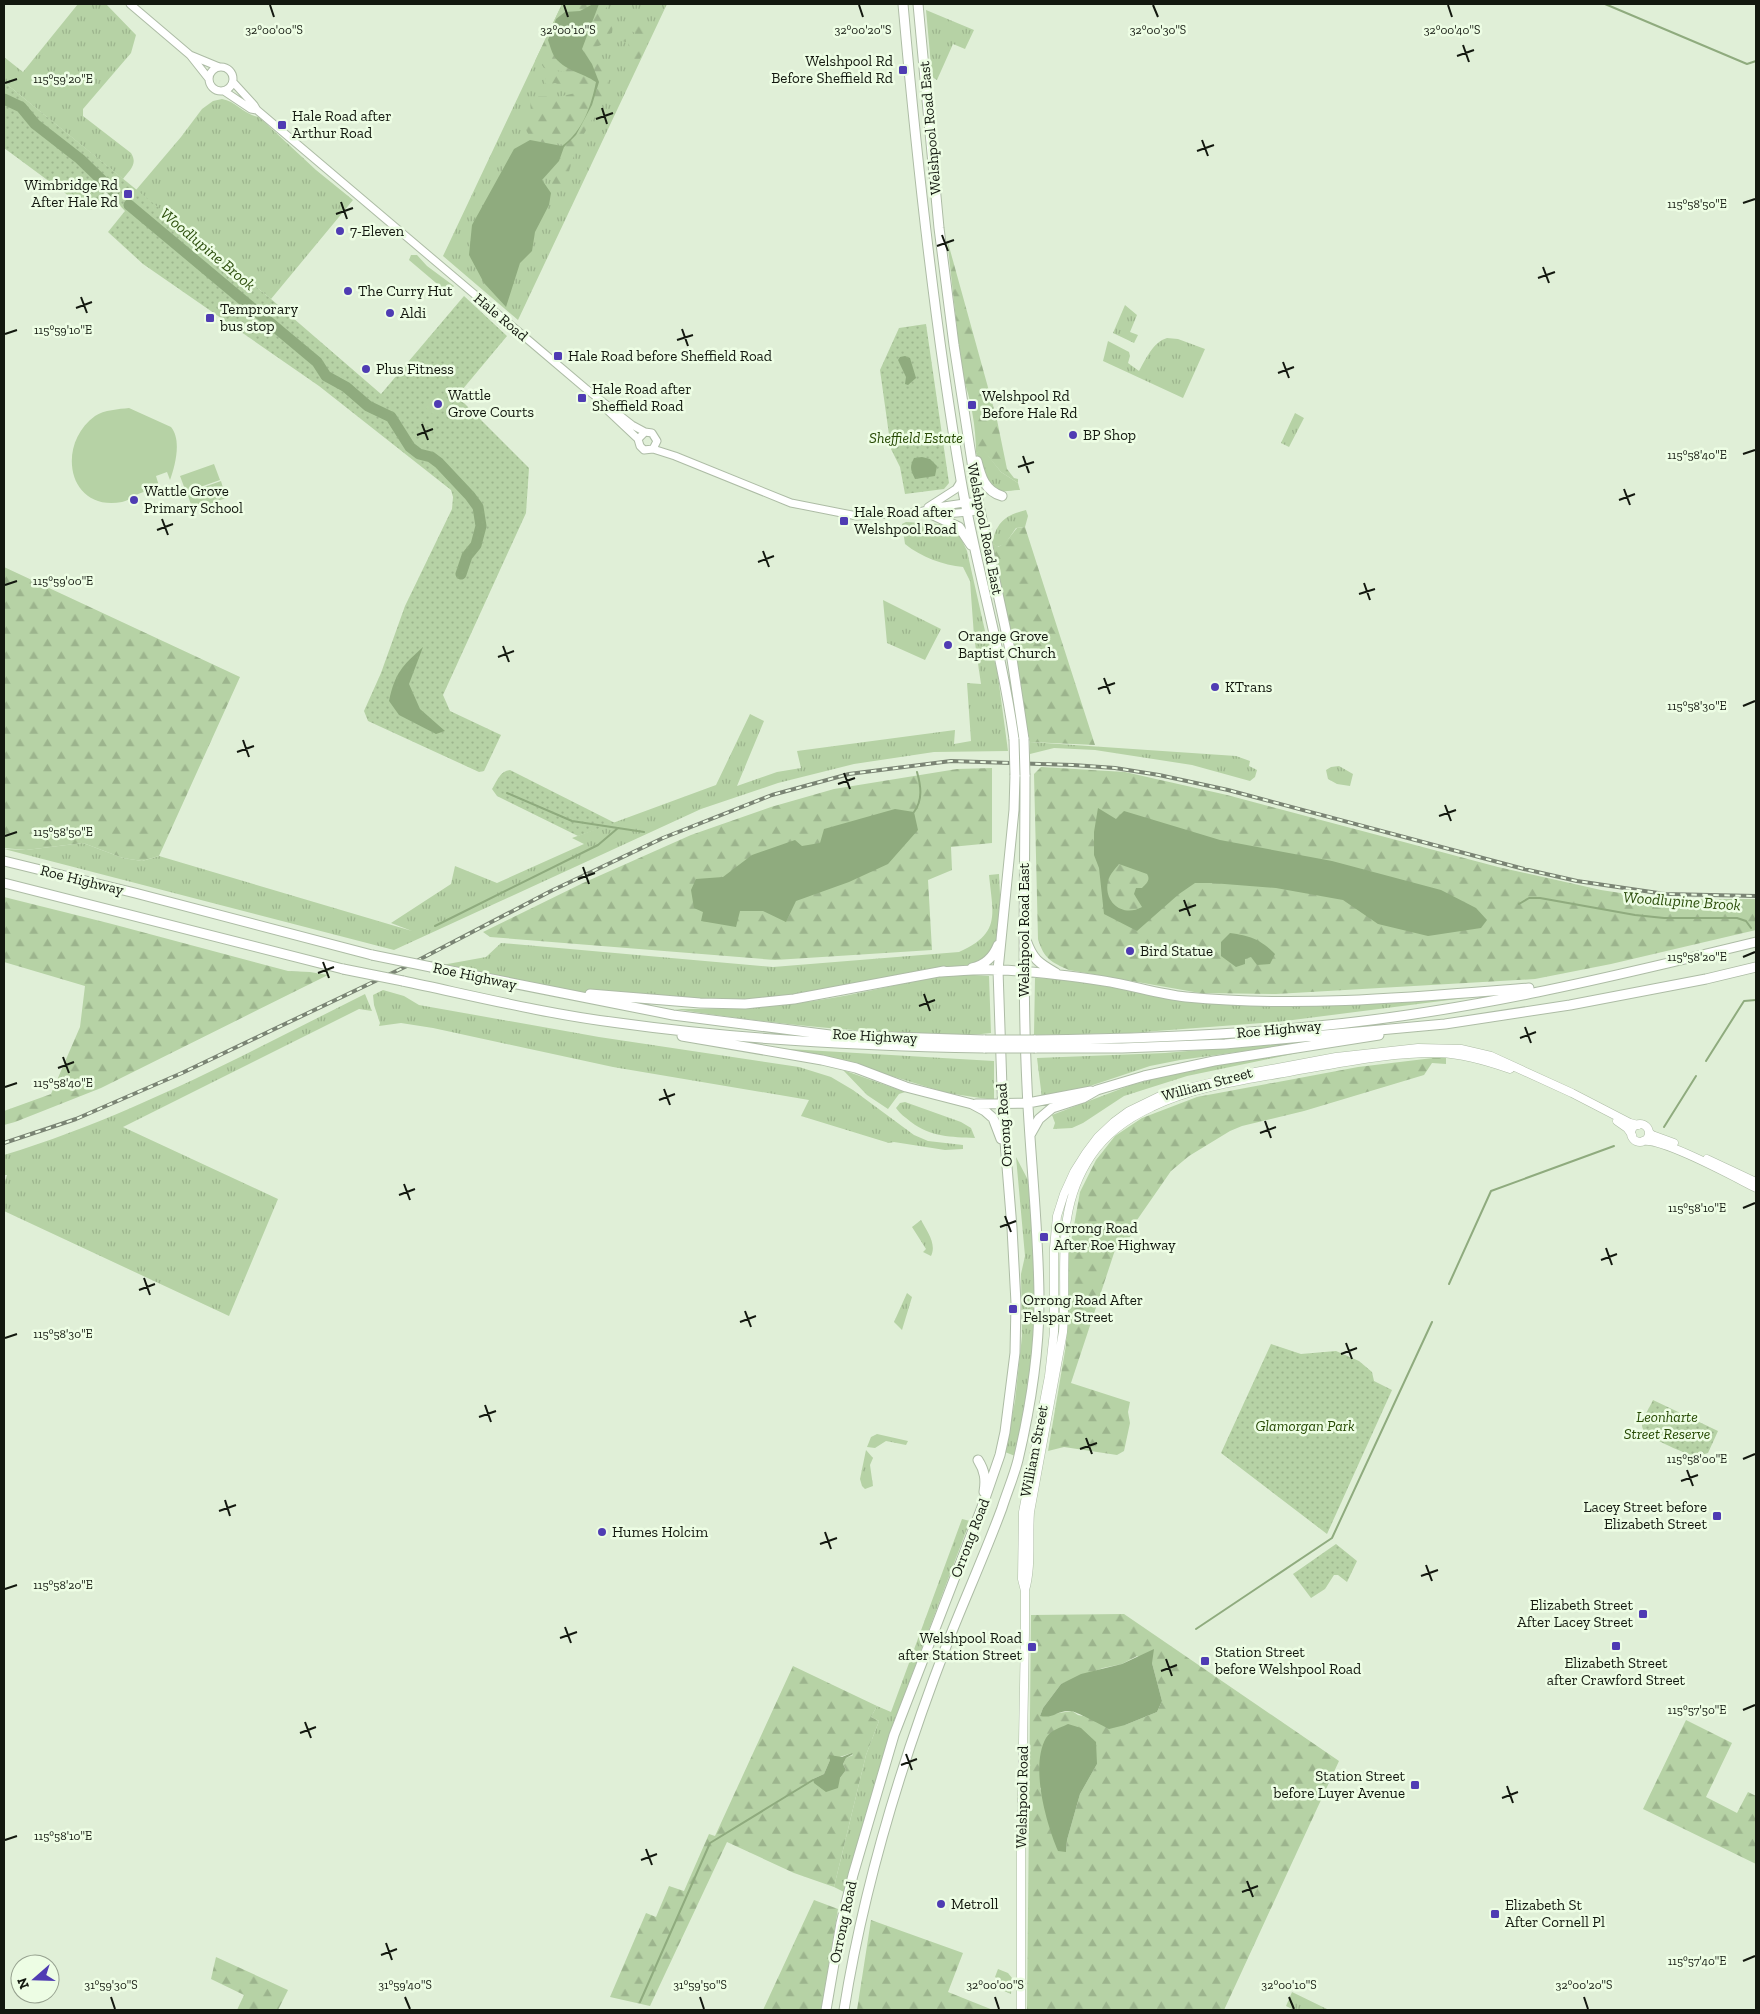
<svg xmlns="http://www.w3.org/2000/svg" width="1760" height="2014" font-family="'Zilla Slab',serif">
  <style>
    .grass { fill: url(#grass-tufts) }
    .forest { fill: url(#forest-firs); fill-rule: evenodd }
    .park { fill: url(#park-dots) }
    .pitch { fill: #b6d2a5 }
    .water { fill: #8fab7e; fill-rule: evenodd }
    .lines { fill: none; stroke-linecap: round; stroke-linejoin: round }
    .stream { stroke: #8fab7e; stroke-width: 2 }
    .river { stroke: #8fab7e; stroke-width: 11 }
    .secondary-casing { stroke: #adbca5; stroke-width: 9 }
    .primary-casing { stroke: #adbca5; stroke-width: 9 }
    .highway-casing { stroke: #adbca5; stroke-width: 11 }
    .secondary { stroke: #fff; stroke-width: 7 }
    .primary { stroke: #fff; stroke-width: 8 }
    .highway { stroke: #fff; stroke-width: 9 }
    .rail-casing { stroke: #7a8474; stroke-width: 4 }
    .rail { stroke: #edfde4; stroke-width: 2; stroke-dasharray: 5.5; stroke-linecap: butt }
    .highway-bridge-casing { stroke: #adbca5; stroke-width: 11; stroke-linecap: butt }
    .highway-bridge { stroke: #fff; stroke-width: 9 }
    .ticks { fill: none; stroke: #13180f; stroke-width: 2 }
    .poi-dot { fill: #4f3cb3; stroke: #edfde4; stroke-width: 2 }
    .labels { text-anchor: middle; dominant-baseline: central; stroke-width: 5; stroke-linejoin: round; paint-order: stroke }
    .poi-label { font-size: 15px; fill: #13180f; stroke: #edfde4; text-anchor: start }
    .street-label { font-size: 15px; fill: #13180f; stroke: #edfde4 }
    .park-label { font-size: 15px; font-style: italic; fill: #254802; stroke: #edfde4 }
    .water-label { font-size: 16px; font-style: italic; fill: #2d4f0d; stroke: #edfde4 }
    .ticks-label { font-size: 12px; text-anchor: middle; fill: #13180f; stroke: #edfde4; stroke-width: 5; stroke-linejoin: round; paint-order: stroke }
  </style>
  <defs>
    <pattern id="grass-tufts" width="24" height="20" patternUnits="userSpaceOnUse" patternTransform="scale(1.25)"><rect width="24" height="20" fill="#b6d2a5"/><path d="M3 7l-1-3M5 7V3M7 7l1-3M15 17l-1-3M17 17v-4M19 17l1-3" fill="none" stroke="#9cb48d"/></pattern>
    <pattern id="forest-firs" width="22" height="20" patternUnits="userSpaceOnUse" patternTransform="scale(1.25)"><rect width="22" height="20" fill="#b6d2a5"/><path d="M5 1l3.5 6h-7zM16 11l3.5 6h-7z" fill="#9cb48d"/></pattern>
    <pattern id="park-dots" width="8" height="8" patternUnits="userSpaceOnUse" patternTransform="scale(1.25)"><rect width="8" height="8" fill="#b6d2a5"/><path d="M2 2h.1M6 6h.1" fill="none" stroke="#9cb48d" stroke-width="1.8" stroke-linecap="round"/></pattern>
  </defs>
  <rect width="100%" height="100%" fill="#e0efd7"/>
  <!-- grass -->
  <path class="grass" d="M78,4H106L136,35L131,53L83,109V116L131,153C138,164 130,170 123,179L4,82V57L23,72Z
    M562,4H667L518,320L443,256Z
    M926,10L974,30L965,49L953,44L937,80L932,77Z
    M222,99C236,101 244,115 259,117L316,170L353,200L271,299L136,190L181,137L202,109L213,101Z
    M411,255H417L427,266L454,286L449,294L409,260Z
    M1125,305L1137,315L1130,332L1138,335L1134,343L1113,333Z
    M1167,338L1178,339L1205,349L1183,398L1103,361L1108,341L1129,352L1130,356L1128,363L1139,371C1146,359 1153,342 1167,338Z
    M1295,413L1304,418L1289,447L1281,443Z
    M983,449L1001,472L1018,483L1020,490C1014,490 1007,492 1000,491C984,490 981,465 976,453Z
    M1026,510L1028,516L1025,527L1016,528L1005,544L997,547L992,543C997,522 1005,515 1026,510Z
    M906,522L940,524L959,534L967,551L985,631L997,669L1008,751L934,752L854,764L778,783L701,809L394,950L4,849L26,850L83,843L123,858L142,861L159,856L412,931L391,923L451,884L455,866L497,883L584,844L572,838L716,785L750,714L764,721L737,786L777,772L801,768L797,751L955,730L954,744L971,741L967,683L981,684L974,636L970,581L963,567C943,565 921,557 905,544L902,524Z
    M883,600L941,629L925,660L887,643Z
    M1030,742L1236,756L1250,761L1249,766L1257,770L1255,777L1250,781L1192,765L1095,750L1054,748L1030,754Z
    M1339,766L1353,774L1350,786L1337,784L1328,779L1326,770L1331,767Z
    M999,874L1002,936L985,963L745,1004L550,991L431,967L486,957L501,943L773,967L959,952C1001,933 993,915 989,875Z
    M959,974L989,976L991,1033C955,1037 919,1034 884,1032C814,1028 745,1020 675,1009C728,1009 780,1007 832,998C874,991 916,979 959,974Z
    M1035,978L1066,979L1192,1002L1230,1005H1279L1504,993L1277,1022L1130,1033L1034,1035Z
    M383,990L404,996L419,1005L599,1037L799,1067L831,1077L853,1090L914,1135L928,1141L963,1145V1149L945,1150L894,1142L889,1143L801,1116L809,1100L613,1067L433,1028L401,1023L379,1026L380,1023L374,1005L373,995Z
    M365,994L372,1011L359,1009L123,1127L278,1199L229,1316L4,1211V1184L7,1175H4V1155C130,1117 247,1053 365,994Z
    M1339,1038L1180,1060L1150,1066L1090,1086L1042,1098L1037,1058L1165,1053Z
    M771,1048L994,1061V1100L947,1093L836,1059Z
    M1307,1051L1187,1076L1124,1096L1083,1123L1072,1128L1053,1129L1055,1123L1052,1115L1131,1085L1182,1071Z
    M843,1070L905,1092L899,1094L888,1109L867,1095Z
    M905,1102L961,1122L971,1128L975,1138C951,1137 931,1137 911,1122C905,1117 900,1114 896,1108L900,1103Z
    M1016,1157L1028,1180L1031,1196L1036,1303L1031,1368L1015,1456L1005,1452L1015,1401L1022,1336L1021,1274L1025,1256Z
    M921,1220C927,1231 937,1244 931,1256L923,1252L926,1249L912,1227Z
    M907,1293L912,1297L902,1330L894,1322Z
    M877,1434L908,1441L906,1445L886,1441L875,1448L867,1447L871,1437Z
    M866,1450L873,1458L870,1465L873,1486L865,1489L862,1486L860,1479Z
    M962,1519L970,1521L889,1735L844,1892L834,1887L866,1755L879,1721L871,1717L877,1706L891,1712Z
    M998,1969L1008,1973L1012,1978L1011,1994L995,1987L998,1979L995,1977Z
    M1292,1992L1329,2010H1294L1286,2006Z"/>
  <!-- forest -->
  <path class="forest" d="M562,4H615L608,6L604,10L608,14L606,21L613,24L612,33L603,37L605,42L601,45L589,50L595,60H608C613,92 593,115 580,142C573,156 569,171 565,186L552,184C549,171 561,159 566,147C553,137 536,152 526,130L521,127V122L531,111L530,102L536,96H547L553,100C561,95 570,95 579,92V87L564,83L560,85L555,83L547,85L544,81L549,74L555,75L566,72L544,68L540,62L535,61Z
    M618,23L622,26L623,29C638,22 640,23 651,36L635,69L632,70L630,65L633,62V59L629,57L625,58L620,55L623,49L632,50L628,45L629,39L633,37L635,33L629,30L626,35V42L617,40Z
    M947,239L997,420L1007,469L1014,478L1018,479V483L1001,472L983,450L976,453C976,426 971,400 962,374Z
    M1025,527L1095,745L1030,742L998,584L992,543L998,547L1005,543L1017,528Z
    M4,567L240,677L159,856L142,861L123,858L83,843L26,850L4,848Z
    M1041,767L1125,772L1227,795L1498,867L1601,890L1627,894L1692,899H1756V930L1611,964L1535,979L1276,994L1200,993L1069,970C1051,962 1044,959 1038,939L1034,774Z
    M992,768V843L951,847L952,870L928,880L932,950L775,960L490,937L483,932L583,883L691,835L771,807L834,789L957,769Z
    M4,897L112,924L288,971L310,972L328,975L101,1088L15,1122L4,1125V1111L51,1094L80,1027L85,986L4,962Z
    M1433,1058H1446V1064L1432,1063L1424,1075L1304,1111L1242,1126L1230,1131L1189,1156L1171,1171L1137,1220L1130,1237L1118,1241L1071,1383L1130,1402L1128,1412L1130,1423L1124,1451L1117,1455L1064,1447L1048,1451L1066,1345L1069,1253L1080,1192L1096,1160L1115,1136L1142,1118L1197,1097L1358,1067Z
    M1124,1614L1339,1761L1224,2010H1027L1031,1615ZM1137,1656L1152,1663L1162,1701L1157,1712L1125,1725L1078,1715L1072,1711L1040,1716L1043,1708L1061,1684L1103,1668L1122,1664ZM1097,1764L1080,1794L1067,1840L1066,1852L1040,1788Z
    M793,1666L877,1706L871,1717L879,1721L866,1755L834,1887L794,1873L727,1842L650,2006L610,1997L646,1913L656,1917L669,1886L684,1891L709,1834L715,1836ZM852,1753L853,1755L846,1758L843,1764L846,1770L840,1778L813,1779L824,1774L830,1760Z
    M1686,1720L1732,1743L1706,1797L1737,1813L1748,1792L1756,1796V1864L1643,1809Z
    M814,1900L838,1909L821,2010H763Z
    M871,1920L963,1953L948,1992L993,2010H857Z
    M216,1957L288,1990L278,2010H237L244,1995L211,1979Z"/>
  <!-- park -->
  <path class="park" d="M4,82L271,299L381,394L464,296L507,336L457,396L529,468L526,513L443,695L450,711L501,735L484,771L479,772L368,721L364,711L381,673L405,606L452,509L453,497L451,490L319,386L143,264L108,232L125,211L106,191L93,209L88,210L4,148Z
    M926,324L949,483L944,489L905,494L900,467L891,449L880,370L899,328Z
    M510,770L615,823L578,836L497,796L492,789C497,781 500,771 510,770Z
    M1271,1344L1301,1354L1336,1351L1359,1361L1372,1372L1374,1381L1392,1390L1327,1534L1221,1453Z
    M1653,1400L1718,1431L1708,1453L1695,1457C1684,1452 1642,1437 1642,1426C1642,1418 1650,1407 1653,1400Z
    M1336,1544L1357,1561L1347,1582L1338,1575H1334L1325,1589L1311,1598L1293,1574Z"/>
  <!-- pitch -->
  <path class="pitch" d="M440,392L450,402L436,417L425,407Z
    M129,408L171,427C182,440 175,466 170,480L167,472L156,476L159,486C152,489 136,494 131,498C129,499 127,501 122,502C67,512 56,444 95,416C104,410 119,409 129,408Z
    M214,464L220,480L186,492L180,476Z
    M221,481L226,498L193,510L187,493Z"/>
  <!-- water -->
  <path class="water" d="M593,4H599L582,49L592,64L599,82L592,105L576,135L564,147L559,161L542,180L551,193L549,205L535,232L532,251L520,263L506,307L484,283L469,255L472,225L514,149L530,140L562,146C583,131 591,106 596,82C583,73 563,70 554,56C551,51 550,45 548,40L556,19L565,12L580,11Z
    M905,356L910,358L916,378L908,385L905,384L906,377L898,360L900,357Z
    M922,457L930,459L937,466L935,476L915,479C911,470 909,468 914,458Z
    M423,647L409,684L420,709L445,731L436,734L399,715L389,701C395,673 402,666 423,647Z
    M1098,808L1116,819L1124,811L1220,840L1332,861L1441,890L1476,908L1487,920L1481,928L1428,936L1378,924L1343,900L1276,888L1212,883H1195L1179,894L1137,931L1104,914L1099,868L1094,855V832ZM1119,864L1147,874C1151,880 1146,884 1142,888H1136L1134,894L1142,907C1123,918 1103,902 1108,881C1110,874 1115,869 1119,864Z
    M895,809L914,812L918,830L888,864L849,882L796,901L786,922L763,911H740L736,927L701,921L703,912L694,908L691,890L696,879L723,877L752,855L795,840L802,846L820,843L824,829Z
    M1230,933C1251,936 1260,939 1275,954L1270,964L1257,965L1251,957L1245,959V964L1236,967L1221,956V942Z
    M1154,1649L1152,1663L1162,1701L1157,1712L1125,1725L1109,1729C1101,1725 1076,1711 1070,1711C1057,1710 1054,1719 1040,1716L1043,1708L1061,1684L1081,1674L1122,1664Z
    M1068,1724L1081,1728L1096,1742L1097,1764L1080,1794L1067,1840L1066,1852L1058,1851C1046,1823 1030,1766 1046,1738C1051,1730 1060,1728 1068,1724Z
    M852,1753L853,1754L846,1758L843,1764L846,1770L840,1778L838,1788L826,1792L814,1783L813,1779L824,1774L830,1760L829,1755L842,1757Z"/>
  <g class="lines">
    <!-- stream -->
    <path class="stream" d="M1605,4L1747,64L1756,61
      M507,793L572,821L644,832
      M914,812C923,800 921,786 917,772
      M1519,904L1529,898H1540L1635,915L1664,918H1737L1746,921L1751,928
      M435,926L598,845L618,828
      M1706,1061L1744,1001L1756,1000
      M1664,1127L1696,1076
      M1449,1284L1491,1191L1614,1146
      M1196,1629L1332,1538L1432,1322
      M640,2002L710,1843L813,1780"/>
    <!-- river -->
    <path class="river" d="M4,99L21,107L35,124L80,159L114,192
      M129,205L317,362L326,376L346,387L368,406L391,417L410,447L419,454L431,457L439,463L470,496L478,507L481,526L476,545L467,556L461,574"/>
    <defs>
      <path id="secondary" d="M130,4L190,55L209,79
        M190,55L219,67
        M209 79a12 12 0 1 1 24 0a12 12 0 1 1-24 0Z
        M233,82L254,105L257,110L585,388L632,425L645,432L652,433L657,441L653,449
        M224,91L251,109L257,110
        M604,407L638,439
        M645,432L638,439L640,446L644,450L653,449L675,456L791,503L857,516L919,512L937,507L978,501
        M928,507L956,489L961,481
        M934,515L980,511"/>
      <path id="primary" d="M1617,1121L1627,1128L1632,1135
        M1631 1133a9 9 0 1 1 18 0a9 9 0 1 1-18 0Z
        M1649,1132L1652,1135L1674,1143
        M1643,1141C1663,1138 1734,1177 1756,1188
        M1707,1159L1756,1182
        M1025,1590C1032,1566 1028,1538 1030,1512L1063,1332C1068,1269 1053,1213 1091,1156C1105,1135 1128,1118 1152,1107C1195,1086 1247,1080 1294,1071C1342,1063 1392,1052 1440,1053C1464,1054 1487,1061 1510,1069
        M1021,2010V1852L1025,1632V1591L1022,1579L1023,1512L1049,1376L1054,1332V1248L1057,1216L1064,1194L1074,1172L1086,1153L1098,1137L1114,1122L1129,1111L1164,1094L1255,1072L1336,1057L1418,1048L1461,1049L1491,1056L1572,1093L1630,1123L1638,1125"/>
      <path id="highway" d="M903,4C917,163 934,322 961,480C976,567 1002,652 1014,739
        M918,4L939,228L954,345L978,501L1012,659L1024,739
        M977,461C981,477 985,491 1002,496
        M933,515L959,527L971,545
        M4,861L135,893L372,955
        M4,883L343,969
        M1026,940C1033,960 1039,963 1056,973
        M431,967L673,1015L830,1035L985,1040
        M972,968C985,965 993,958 998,945
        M938,972C958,971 979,969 999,970C1034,971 1070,976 1104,981C1131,985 1158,994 1186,997C1300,1008 1416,997 1529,988
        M403,981C474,996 546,1014 619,1023C740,1040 862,1046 985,1048
        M590,994L700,1003L745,1004L794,999L944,971
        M682,1036L822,1060L856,1068L906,1087L972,1104L985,1111L993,1118L1001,1139
        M1034,1040C1129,1039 1223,1036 1318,1026C1466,1012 1612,977 1756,942
        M1035,1048H1122L1225,1044L1445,1024L1570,1005L1706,979L1756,967
        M976,1104L1028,1103L1091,1091
        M1030,1135L1039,1119L1052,1108L1083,1098L1097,1090L1144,1076L1214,1061L1379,1035
        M978,1460C985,1471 986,1480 984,1492
        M826,2010L841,1923L853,1875L894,1735L982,1507L1000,1455L1005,1432L1015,1353L1016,1303L1012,1228L1003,1117L998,970L1014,810L1015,775
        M844,2010C864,1884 901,1763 947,1644C965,1598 985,1554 1002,1508C1007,1492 1014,1476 1018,1460C1030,1409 1039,1354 1039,1302C1039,1230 1030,1158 1027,1086C1022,983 1025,879 1025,775"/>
    </defs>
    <!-- secondary casing -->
    <use href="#secondary" class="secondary-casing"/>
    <!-- primary casing -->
    <use href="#primary" class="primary-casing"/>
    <!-- highway casing -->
    <use href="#highway" class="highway-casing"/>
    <!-- secondary -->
    <use href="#secondary" class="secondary"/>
    <!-- primary -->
    <use href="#primary" class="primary"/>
    <!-- highway -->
    <use href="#highway" class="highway"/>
    <defs>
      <path id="rail" d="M4,1143L76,1119L182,1073L409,965L551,891L663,838L772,795L849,774L951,761L1073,765L1115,768L1159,775L1228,790L1524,869L1577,881L1665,894L1756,896"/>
    </defs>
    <!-- rail casing -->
    <use href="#rail" class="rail-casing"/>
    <!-- rail -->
    <use href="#rail" class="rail"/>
    <defs>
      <path id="highway-bridge" d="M1014,739L1015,775
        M1024,739L1025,775
        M372,955L431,967
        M343,969L403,981
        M985,1040H1034
        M985,1048H1035"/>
    </defs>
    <!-- highway-bridge casing -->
    <use href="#highway-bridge" class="highway-bridge-casing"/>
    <!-- highway-bridge -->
    <use href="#highway-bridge" class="highway-bridge"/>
  </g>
  <!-- ticks -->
  <path class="ticks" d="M270,5L274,17M564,5L568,17M859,5L863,17M1153,5L1158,17M1448,5L1452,17M1463,45L1469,62M1457,56L1474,50M5,83L17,79M602,108L607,124M596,119L613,113M1202,140L1208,156M1197,151L1214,145M341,202L347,219M1743,203L1755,199M336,214L353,208M942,235L948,251M937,246L954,240M1543,267L1549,283M1538,278L1555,272M81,297L87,313M76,308L92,302M682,329L688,346M5,334L17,330M677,340L693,335M1283,362L1289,378M1278,373L1294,367M422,424L428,440M417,435L433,429M1743,454L1755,450M1023,456L1029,473M1018,467L1034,462M1624,489L1630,505M1619,500L1635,494M162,519L168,535M157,530L173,524M763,551L769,567M758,562L774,556M1364,583L1370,600M5,585L17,581M1359,594L1375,589M503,646L509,662M498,657L514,651M1104,678L1110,694M1098,689L1115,683M1743,706L1755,701M243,740L249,757M237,752L254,746M844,773L850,789M838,784L855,778M1445,805L1451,821M1439,816L1456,810M5,836L17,832M583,867L589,884M578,879L595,873M1184,900L1190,916M1179,911L1196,905M1743,957L1755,952M323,962L329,978M318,973L334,967M924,994L930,1011M919,1006L935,1000M1525,1027L1531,1043M1520,1038L1536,1032M63,1057L69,1073M58,1068L74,1062M5,1087L17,1083M664,1089L670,1105M659,1100L675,1094M1265,1121L1271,1138M1260,1133L1276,1127M404,1184L410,1200M399,1195L415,1189M1743,1208L1755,1203M1005,1216L1011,1232M1000,1227L1016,1221M1606,1248L1612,1265M1601,1260L1617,1254M144,1278L150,1295M139,1290L155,1284M745,1311L751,1327M740,1322L756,1316M5,1338L17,1334M1346,1343L1352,1359M1341,1354L1357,1348M485,1405L491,1422M479,1417L496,1411M1086,1438L1092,1454M1080,1449L1097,1443M1743,1459L1755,1454M1687,1470L1693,1486M1681,1481L1698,1475M225,1500L230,1516M219,1511L236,1505M825,1532L831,1549M820,1544L837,1538M1426,1565L1432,1581M1421,1576L1438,1570M5,1589L17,1585M565,1627L571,1643M560,1638L577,1632M1166,1659L1172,1676M1161,1671L1177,1665M1743,1710L1755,1705M305,1722L311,1738M300,1733L316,1727M906,1754L912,1770M901,1765L917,1759M1507,1786L1513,1803M1502,1798L1518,1792M5,1840L17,1836M646,1849L652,1865M641,1860L657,1854M1247,1881L1253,1897M1242,1892L1258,1886M386,1943L392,1960M381,1955L397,1949M1743,1961L1755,1956M111,1997L115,2009M405,1997L410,2009M700,1997L704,2009M995,1997L999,2009M1289,1997L1294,2009M1584,1997L1588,2009"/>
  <!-- markers -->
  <g class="poi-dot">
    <rect x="898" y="65" width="10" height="10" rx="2.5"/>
    <rect x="277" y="120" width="10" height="10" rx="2.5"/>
    <rect x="123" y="189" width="10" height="10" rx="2.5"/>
    <circle cx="340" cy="231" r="5"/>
    <circle cx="348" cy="291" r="5"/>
    <circle cx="390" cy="313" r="5"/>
    <rect x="205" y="313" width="10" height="10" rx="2.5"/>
    <rect x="553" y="351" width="10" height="10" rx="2.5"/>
    <circle cx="366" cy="369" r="5"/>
    <rect x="577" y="393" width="10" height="10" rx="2.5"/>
    <circle cx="438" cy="404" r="5"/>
    <rect x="967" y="400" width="10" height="10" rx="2.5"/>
    <circle cx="1073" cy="435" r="5"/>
    <circle cx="134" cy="500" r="5"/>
    <rect x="839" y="516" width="10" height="10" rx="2.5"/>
    <circle cx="948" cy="645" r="5"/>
    <circle cx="1215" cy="687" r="5"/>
    <circle cx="1130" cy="951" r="5"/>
    <rect x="1039" y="1232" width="10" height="10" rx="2.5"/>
    <rect x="1008" y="1304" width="10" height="10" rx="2.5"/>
    <rect x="1712" y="1511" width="10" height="10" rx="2.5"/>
    <circle cx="602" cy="1532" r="5"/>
    <rect x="1638" y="1609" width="10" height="10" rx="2.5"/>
    <rect x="1611" y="1641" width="10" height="10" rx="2.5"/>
    <rect x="1027" y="1642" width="10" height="10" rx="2.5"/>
    <rect x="1200" y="1656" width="10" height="10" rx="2.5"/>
    <rect x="1410" y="1780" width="10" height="10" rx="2.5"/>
    <circle cx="941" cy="1904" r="5"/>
    <rect x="1490" y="1909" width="10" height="10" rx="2.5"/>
  </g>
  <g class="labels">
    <!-- poi labels -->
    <g class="poi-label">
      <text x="893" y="61" text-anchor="end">Welshpool Rd<tspan x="893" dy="17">Before Sheffield Rd</tspan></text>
      <text x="292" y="116">Hale Road after<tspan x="292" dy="17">Arthur Road</tspan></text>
      <text x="118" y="185" text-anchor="end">Wimbridge Rd<tspan x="118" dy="17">After Hale Rd</tspan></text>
      <text x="350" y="231">7-Eleven</text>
      <text x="358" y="291">The Curry Hut</text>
      <text x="220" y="309">Temprorary<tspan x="220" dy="17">bus stop</tspan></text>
      <text x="400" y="313">Aldi</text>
      <text x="568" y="356">Hale Road before Sheffield Road</text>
      <text x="376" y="369">Plus Fitness</text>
      <text x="592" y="389">Hale Road after<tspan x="592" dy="17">Sheffield Road</tspan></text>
      <text x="448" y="395">Wattle<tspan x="448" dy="17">Grove Courts</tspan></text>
      <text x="982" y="396">Welshpool Rd<tspan x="982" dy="17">Before Hale Rd</tspan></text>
      <text x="1083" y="435">BP Shop</text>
      <text x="144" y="491">Wattle Grove<tspan x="144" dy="17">Primary School</tspan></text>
      <text x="854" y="512">Hale Road after<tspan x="854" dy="17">Welshpool Road</tspan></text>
      <text x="958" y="636">Orange Grove<tspan x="958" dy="17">Baptist Church</tspan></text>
      <text x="1225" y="687">KTrans</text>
      <text x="1140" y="951">Bird Statue</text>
      <text x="1054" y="1228">Orrong Road<tspan x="1054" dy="17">After Roe Highway</tspan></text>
      <text x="1023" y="1300">Orrong Road After<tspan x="1023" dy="17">Felspar Street</tspan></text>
      <text x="1707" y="1507" text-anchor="end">Lacey Street before<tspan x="1707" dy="17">Elizabeth Street</tspan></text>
      <text x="612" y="1532">Humes Holcim</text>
      <text x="1633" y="1605" text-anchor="end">Elizabeth Street<tspan x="1633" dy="17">After Lacey Street</tspan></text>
      <text x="1022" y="1638" text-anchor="end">Welshpool Road<tspan x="1022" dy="17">after Station Street</tspan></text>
      <text x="1215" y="1652">Station Street<tspan x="1215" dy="17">before Welshpool Road</tspan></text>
      <text x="1616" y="1663" text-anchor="middle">Elizabeth Street<tspan x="1616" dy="17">after Crawford Street</tspan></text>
      <text x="1405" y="1776" text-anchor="end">Station Street<tspan x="1405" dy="17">before Luyer Avenue</tspan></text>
      <text x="951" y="1904">Metroll</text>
      <text x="1505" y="1905">Elizabeth St<tspan x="1505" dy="17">After Cornell Pl</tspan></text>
    </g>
    <!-- street labels -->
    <g class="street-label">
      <text transform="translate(930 128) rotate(-95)">Welshpool Road East</text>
      <text transform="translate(501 317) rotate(40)">Hale Road</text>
      <text transform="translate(985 529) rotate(79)">Welshpool Road East</text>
      <text transform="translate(82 880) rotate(14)">Roe Highway</text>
      <text transform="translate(1024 930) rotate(-90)">Welshpool Road East</text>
      <text transform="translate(475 976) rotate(12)">Roe Highway</text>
      <text transform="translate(1279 1029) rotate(-5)">Roe Highway</text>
      <text transform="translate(875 1036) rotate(3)">Roe Highway</text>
      <text transform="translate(1207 1084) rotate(-15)">William Street</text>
      <text transform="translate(1004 1125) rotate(-94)">Orrong Road</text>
      <text transform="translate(1034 1451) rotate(-79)">William Street</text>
      <text transform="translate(970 1538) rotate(-69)">Orrong Road</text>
      <text transform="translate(1022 1797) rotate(-89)">Welshpool Road</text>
      <text transform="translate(843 1922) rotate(-78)">Orrong Road</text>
    </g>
    <!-- park labels -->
    <g class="park-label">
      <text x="916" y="438">Sheffield Estate</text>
      <text x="1667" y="1417">Leonharte<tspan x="1667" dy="17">Street Reserve</tspan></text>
      <text x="1305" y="1426">Glamorgan Park</text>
    </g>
    <!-- water labels -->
    <g class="water-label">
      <text transform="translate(208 249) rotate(40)">Woodlupine Brook</text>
      <text transform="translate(1682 901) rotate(4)">Woodlupine Brook</text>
    </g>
  </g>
  <g class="ticks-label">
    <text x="568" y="34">32°00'10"S</text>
    <text x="274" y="34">32°00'00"S</text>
    <text x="863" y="34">32°00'20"S</text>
    <text x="1158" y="34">32°00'30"S</text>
    <text x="1452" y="34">32°00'40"S</text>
    <text x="63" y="83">115°59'20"E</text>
    <text x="1697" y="208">115°58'50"E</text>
    <text x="63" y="334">115°59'10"E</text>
    <text x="1697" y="459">115°58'40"E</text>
    <text x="63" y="585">115°59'00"E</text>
    <text x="1697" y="710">115°58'30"E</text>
    <text x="63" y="836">115°58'50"E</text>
    <text x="1697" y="961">115°58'20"E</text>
    <text x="63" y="1087">115°58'40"E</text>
    <text x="1697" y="1212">115°58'10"E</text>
    <text x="63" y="1338">115°58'30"E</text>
    <text x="1697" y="1463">115°58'00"E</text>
    <text x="63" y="1589">115°58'20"E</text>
    <text x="1697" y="1714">115°57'50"E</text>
    <text x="63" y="1840">115°58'10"E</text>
    <text x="1697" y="1965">115°57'40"E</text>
    <text x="111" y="1989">31°59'30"S</text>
    <text x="405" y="1989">31°59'40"S</text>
    <text x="700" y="1989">31°59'50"S</text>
    <text x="995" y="1989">32°00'00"S</text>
    <text x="1289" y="1989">32°00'10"S</text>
    <text x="1584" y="1989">32°00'20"S</text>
  </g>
  <!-- border -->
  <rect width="1760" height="2014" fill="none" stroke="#13180f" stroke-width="10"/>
  <!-- north arrow -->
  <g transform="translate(35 1979) rotate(250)"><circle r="24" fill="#edfde4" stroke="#96a18f"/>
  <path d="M0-4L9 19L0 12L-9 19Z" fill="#4f3cb3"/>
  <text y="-8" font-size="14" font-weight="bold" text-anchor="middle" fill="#13180f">N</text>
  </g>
</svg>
